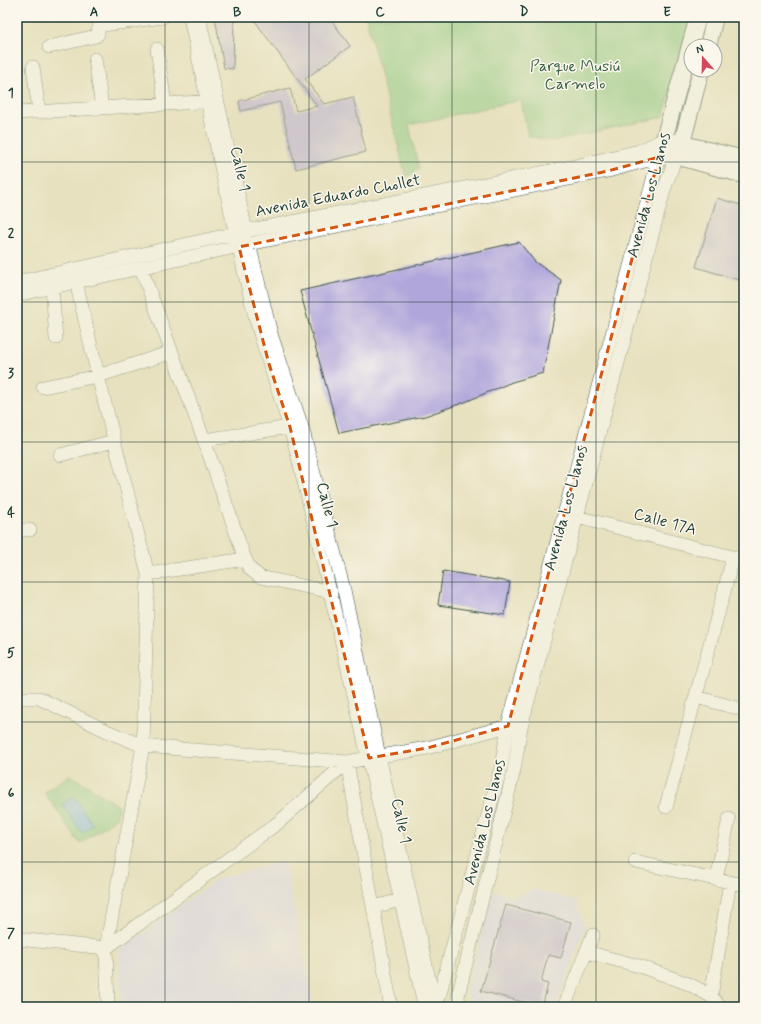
<svg xmlns="http://www.w3.org/2000/svg" width="761" height="1024" font-family="Mynerve,sans-serif">
  <style>
    .built { fill: #dbd6f7 }
    .green { fill: #88cb84; stroke: #54845c }
    .water { fill: #78b6eb; stroke: #4c7a90 }
    .building { fill: #b1a6db }
    .lines { fill: none; stroke-linecap: round; stroke-linejoin: round }
    .minor-casing { stroke: #3d5649; stroke-width: 14 }
    .major-casing { stroke: #3d5649; stroke-width: 18 }
    .minor { stroke: #fff; stroke-width: 13 }
    .major { stroke: #fff; stroke-width: 16 }
    .marked { fill: none; stroke: #d45610; stroke-width: 3; stroke-dasharray: 8 5; stroke-linejoin: round }
    .grid { fill: none; stroke: #1f3d34; stroke-width: 1; stroke-opacity: 0.55 }
    .labels { text-anchor: middle; dominant-baseline: central; stroke-width: 3; stroke-linejoin: round; paint-order: stroke }
    .park-label { font-size: 16px; fill: #396048; stroke: #fbf7ec }
    .street-label { font-size: 16px; fill: #1f3d34; stroke: #fbf7ec }
    .neatline { fill: none; stroke: #1f3d34; stroke-width: 1.5 }
    .grid-label { font-size: 13px; text-anchor: middle; font-weight: bold; fill: #1f3d34 }
  </style>
  <rect width="100%" height="100%" fill="#fbf7ec"/>
  <filter id="ink" filterUnits="userSpaceOnUse"><feTurbulence type="fractalNoise" baseFrequency=".025" numOctaves="2"/><feDisplacementMap in="SourceGraphic" scale="8" xChannelSelector="R" yChannelSelector="G"/><feConvolveMatrix kernelMatrix="1 2 1 2 8 2 1 2 1" color-interpolation-filters="sRGB"/></filter>
  <filter id="wash" filterUnits="userSpaceOnUse"><feTurbulence type="fractalNoise" baseFrequency=".012" numOctaves="4" result="noise"/><feDisplacementMap in="SourceGraphic" scale="16" xChannelSelector="R" yChannelSelector="G"/><feGaussianBlur stdDeviation="0.9" result="paint"/><feColorMatrix in="noise" values="0 0 0 0 0 0 0 0 0 0 0 0 0 0 0 0 0 1.4 0 .05"/><feComposite in="paint" operator="in"/></filter>
  <g filter="url(#wash)">
    <rect width="100%" height="100%" fill="#e8e1bf"/>
    <!-- built -->
    <path class="built" d="M284,861L314,1007H121L119,951L217,879Z
      M533,889L576,901L585,927L556,1007H491L470,1001L466,990L494,891L515,898Z"/>
    <!-- green -->
    <path class="green" d="M366,17H693L663,117L552,141L528,136L521,100L409,125L419,169L406,177Z
      M70,775L119,806L116,818L80,844L44,792Z"/>
    <!-- water -->
    <path class="water" d="M74,797L93,825L82,833L62,804Z"/>
    <g id="blocks">
      <!-- building -->
      <path class="building" d="M215,17L234,18L233,69L224,68Z
        M261,17H329L350,46L305,79L324,104L353,97L366,152L296,169L280,102L241,111L239,101L290,88L296,111L317,106L255,21Z
        M717,198L744,206V264L739,280L696,267Z
        M519,242L535,262L561,280L543,373L512,382L465,402L425,416L339,433L300,291Z
        M443,571L510,582L505,615L438,605Z
        M506,905L571,922L561,958L548,955L541,982L548,984L542,1007L481,991Z"/>
    </g>
  </g>
  <g filter="url(#ink)">
    <use href="#blocks" fill-opacity="0" stroke="#3d5649" stroke-width="1"/>
    <g class="lines">
      <defs>
        <path id="minor" d="M190,17C211,117 230,217 255,316C268,364 286,410 298,457C342,639 383,821 424,1004
          M199,17L249,244L271,334L302,427L344,590L379,756L434,1001
          M49,47L96,36L98,34L99,26L103,25L163,17
          M157,49L165,104
          M95,59L102,108
          M33,67L39,112
          M17,113L216,101
          M141,268L204,440L245,559L250,569L260,577L331,592
          M73,269L98,376L148,574L143,746L106,948L108,1007
          M17,282L246,231L571,167L639,151L663,140
          M52,288L56,338
          M17,295L249,244L608,171L659,157L508,726L501,767L438,1000
          M43,387L98,376L172,352
          M204,440L290,427
          M60,455L114,441
          M577,517L744,560
          M17,530H30
          M148,574L245,559
          M696,697L744,710
          M17,698H39L109,732L143,746L347,762L427,748L508,726L516,727
          M347,762L391,1007
          M666,807L733,558
          M635,862L744,885
          M716,879L729,819
          M374,907L401,900
          M17,939L106,948L279,822L347,762
          M586,952L639,966L689,984L711,996L720,1007
          M711,996L730,882
          M459,1007L458,996L514,770L521,727L664,190L676,156
          M564,1007L593,935"/>
        <path id="major" d="M698,17L659,157L676,156L744,175
          M708,46L715,17
          M671,141L744,159
          M676,156L682,143L701,70"/>
      </defs>
      <!-- minor casing -->
      <use href="#minor" class="minor-casing"/>
      <!-- major casing -->
      <use href="#major" class="major-casing"/>
      <!-- minor -->
      <use href="#minor" class="minor"/>
      <!-- major -->
      <use href="#major" class="major"/>
    </g>
  </g>
  <!-- marked area -->
  <path d="M0 0H761V1024H0ZM659,157L508,726L427,748L369,758L290,427L269,364L239,247L608,171Z" fill="#e8e1bf" fill-opacity=".55" fill-rule="evenodd"/>
  <path class="marked" d="M659,157L508,726L427,748L369,758L290,427L269,364L239,247L608,171Z"/>
  <!-- grid -->
  <path class="grid" d="M165,17V1007M309,17V1007M452,17V1007M596,17V1007M17,162H744M17,302H744M17,442H744M17,582H744M17,722H744M17,862H744"/>
  <g class="labels">
    <!-- park labels -->
    <g class="park-label">
      <text x="575" y="66">Parque Musiú<tspan x="575" dy="18">Carmelo</tspan></text>
    </g>
    <!-- street labels -->
    <g class="street-label">
      <text transform="translate(240 169) rotate(78)">Calle 1</text>
      <text transform="translate(649 195) rotate(-75)">Avenida Los Llanos</text>
      <text transform="translate(338 196) rotate(-11)">Avenida Eduardo Chollet</text>
      <text transform="translate(327 505) rotate(76)">Calle 1</text>
      <text transform="translate(566 508) rotate(-75)">Avenida Los Llanos</text>
      <text transform="translate(665 522) rotate(15)">Calle 17A</text>
      <text transform="translate(401 821) rotate(78)">Calle 1</text>
      <text transform="translate(485 822) rotate(-76)">Avenida Los Llanos</text>
    </g>
  </g>
  <!-- margin -->
  <rect width="761" height="1024" fill="none" stroke="#fbf7ec" stroke-width="44"/>
  <!-- north arrow -->
  <g transform="translate(703 58) rotate(340)"><circle r="19" fill="#fbf7ec" stroke="#a3ada2"/>
  <path d="M0-3L7 15L0 10L-7 15Z" fill="#d1495b"/>
  <text y="-6" font-size="11" font-weight="bold" text-anchor="middle" fill="#1f3d34">N</text>
  </g>
  <rect x="22" y="22" width="717" height="980" class="neatline"/>
  <g class="grid-label">
    <text x="94" y="16">A</text>
    <text x="237" y="16">B</text>
    <text x="380" y="16">C</text>
    <text x="524" y="16">D</text>
    <text x="667" y="16">E</text>
    <text x="11" y="97">1</text>
    <text x="11" y="237">2</text>
    <text x="11" y="377">3</text>
    <text x="11" y="517">4</text>
    <text x="11" y="657">5</text>
    <text x="11" y="797">6</text>
    <text x="11" y="937">7</text>
  </g>
</svg>
